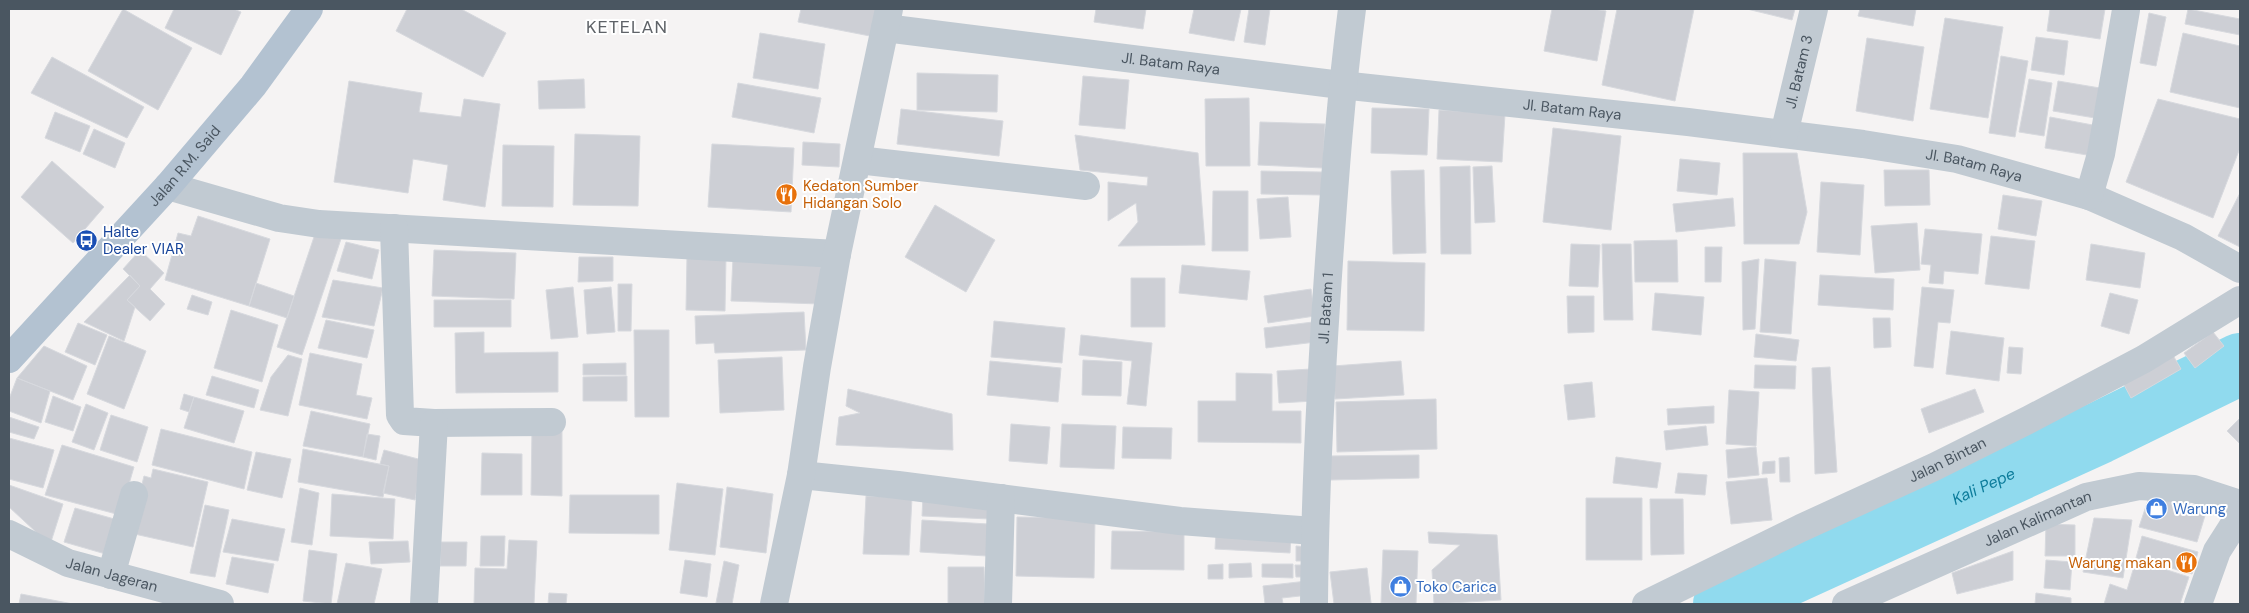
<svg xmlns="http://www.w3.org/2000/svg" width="2249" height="613" font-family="'DM Sans',sans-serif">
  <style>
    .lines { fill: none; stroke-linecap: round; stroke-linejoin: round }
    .river { stroke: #90daee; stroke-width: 62 }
    .building { fill: #cdcfd5; stroke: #d7d9de }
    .minor { stroke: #c1cad2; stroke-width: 28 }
    .major { stroke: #b3c2d1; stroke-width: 28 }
    .labels { text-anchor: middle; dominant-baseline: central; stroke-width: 4; stroke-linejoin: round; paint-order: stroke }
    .street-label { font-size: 15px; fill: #4a5661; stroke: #fff }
    .food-label { font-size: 15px; fill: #c56008; stroke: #fff; text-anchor: start }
    .transit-label { font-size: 15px; fill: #164399; stroke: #fff; text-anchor: start }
    .shop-label { font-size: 15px; fill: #366cbe; stroke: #fff; text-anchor: start }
    .water-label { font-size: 16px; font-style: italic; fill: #0c7c9b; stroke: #fff }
    .quarter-label { font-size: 18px; letter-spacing: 1px; fill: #5f6368; stroke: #fff }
  </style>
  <rect width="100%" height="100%" fill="#f5f3f3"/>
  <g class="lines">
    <!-- river -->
    <path class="river" id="s1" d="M1724,604L2099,433L2240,364"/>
  </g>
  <!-- building -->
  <path class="building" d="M123,9L192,48L158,110L88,71Z
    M174,9H234L241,12L221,55L165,28Z
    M407,9H461L506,33L483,77L396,31Z
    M801,9H876L870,36L798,22Z
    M1096,9H1146L1143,29L1094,22Z
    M1194,9H1241L1234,41L1189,33Z
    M1249,9H1270L1265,45L1244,42Z
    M1552,9H1594L1606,11L1597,61L1544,51Z
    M1617,9H1694L1675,101L1602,85Z
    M1747,9H1795L1792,20Z
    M1860,9H1916L1913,26L1858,16Z
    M2050,9H2105L2100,39L2047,31Z
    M2188,9L2240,19V35L2185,24Z
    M2149,13L2166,17L2156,66L2140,63Z
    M1945,18L2003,27L1988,118L1930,109Z
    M760,33L825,44L818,89L753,78Z
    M2183,33L2240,46V108L2170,92Z
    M2036,37L2068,41L2064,75L2031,70Z
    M1867,38L1924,47L1913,121L1856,111Z
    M2001,56L2028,61L2015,137L1989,133Z
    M52,57L144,107L127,138L31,93Z
    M917,73L998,75L997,112L917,110Z
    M1083,76L1129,80L1125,129L1079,125Z
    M584,79L585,108L539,109L538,81Z
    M2029,79L2052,83L2044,136L2019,132Z
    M349,81L422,93L419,112L461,117L464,99L500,104L485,207L443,200L448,165L413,159L408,193L334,182Z
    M2058,81L2106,89L2101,119L2053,111Z
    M738,83L821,98L814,133L732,117Z
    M1249,98L1250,166H1206L1205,99Z
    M2158,99L2240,119V148L2213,218L2126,182Z
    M1372,108L1429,109L1427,155L1371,153Z
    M901,109L1003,121L999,156L897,144Z
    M1439,110L1505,114L1502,162L1437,159Z
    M55,112L90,126L80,152L45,138Z
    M2050,117L2098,126L2093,156L2045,148Z
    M1260,122L1325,124L1323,168L1258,165Z
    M1553,128L1621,136L1611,230L1543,222Z
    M94,129L125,143L115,168L83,154Z
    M575,134L640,136L638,206L573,205Z
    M1075,135L1198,153L1205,245L1118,246L1138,222L1136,203L1108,221V182L1147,186L1148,177L1080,170Z
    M803,142L840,144L839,167L802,165Z
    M712,144L794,148L791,212L708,207Z
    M503,145L554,146L553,207L502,206Z
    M1743,153H1797L1807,212L1799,244H1744Z
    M1680,159L1720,163L1717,195L1677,191Z
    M52,161L104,207L73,243L21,197Z
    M1470,166L1471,254H1441L1440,167Z
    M1492,166L1495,222L1475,223L1473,167Z
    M1424,170L1426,253L1393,254L1391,171Z
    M1884,170H1929L1930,205L1885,206Z
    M1261,171L1322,172V195L1261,194Z
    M1821,182L1864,185L1860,255L1817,252Z
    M1213,191H1248V251H1212Z
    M2240,193V247L2218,236Z
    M2003,195L2042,201L2036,236L1998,229Z
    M1288,197L1291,237L1260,239L1257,199Z
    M1733,198L1735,226L1676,232L1673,204Z
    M935,205L995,240L966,292L905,257Z
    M198,216L270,239L249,306L165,280L178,233L191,236Z
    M1917,223L1920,270L1875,273L1871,226Z
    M1925,229L1982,234L1978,274L1944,271L1943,284L1929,283L1931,265L1921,264Z
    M316,231L341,239L302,355L277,347Z
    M1991,236L2035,241L2029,289L1985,284Z
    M1677,240L1678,282H1635L1634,241Z
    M346,242L379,250L372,279L337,271Z
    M1571,244L1600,245L1598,287L1569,286Z
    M1602,244H1631L1633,320H1604Z
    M2091,244L2145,253L2140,288L2086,280Z
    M1705,247H1722L1721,282H1705Z
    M140,250L164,273L150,289L165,304L150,321L127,300L140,286L123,269Z
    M434,250L516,253L514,299L432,296Z
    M687,255L726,256L725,311L686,310Z
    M579,257H613V281L578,282Z
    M733,257L821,259L820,304L731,301Z
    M1759,259L1755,329L1743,330L1742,262Z
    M1765,259L1796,262L1791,334L1760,332Z
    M1348,261L1425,263L1424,331L1347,330Z
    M1182,265L1250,271L1247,300L1179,293Z
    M130,275L140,286L127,300L135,307L124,341L84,322Z
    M1820,275L1894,279L1893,310L1818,305Z
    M1131,278H1165V327H1131Z
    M333,280L383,288L374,326L322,317Z
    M256,283L294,296L287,318L249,306Z
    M618,284H632L631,331H618Z
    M573,287L578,337L551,339L546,290Z
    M611,287L615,332L587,334L584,290Z
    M1922,287L1954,290L1950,323L1938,322L1933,368L1914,366Z
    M1311,289L1315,316L1268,323L1264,296Z
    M1655,293L1704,297L1701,335L1652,330Z
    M2110,293L2138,300L2129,334L2101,326Z
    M192,295L212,302L208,315L187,309Z
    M1567,296H1594V332L1568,333Z
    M434,300H511V327H434Z
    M231,310L278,325L262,382L214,368Z
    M804,312L806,350L715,353L714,343L696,344L695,316Z
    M1873,318H1890L1891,347L1874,348Z
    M326,320L374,330L367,358L318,348Z
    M994,321L1065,328L1062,363L991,357Z
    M1313,322L1316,342L1266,348L1264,328Z
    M78,323L107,335L95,365L65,352Z
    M634,330H669V417H635Z
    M1951,331L2004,338L1999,381L1946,374Z
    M484,332V353L558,352V392L456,393L455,333Z
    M2213,332L2224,346L2195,368L2184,353Z
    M1756,334L1799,340L1796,361L1754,357Z
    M1081,335L1152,343L1146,406L1127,404L1132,361L1079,355Z
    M109,336L146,351L124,409L87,394Z
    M44,346L87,366L73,400L17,378Z
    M2009,347L2023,348L2021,374L2007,373Z
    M2170,350L2181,369L2131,398L2121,379Z
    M310,353L362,364L356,395L372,398L367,419L299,405Z
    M288,355L302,359L288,416L260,410L271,377Z
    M782,357L784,410L720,413L718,360Z
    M1083,360L1122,362L1121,396L1082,395Z
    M990,361L1061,368L1058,402L987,395Z
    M1401,361L1404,395L1335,399L1333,366Z
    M626,363V375H583V364Z
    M1755,365L1796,366L1795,389L1754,388Z
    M1830,367L1837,472L1815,474L1812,368Z
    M1311,369L1314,401L1279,403L1277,371Z
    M1236,373L1272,374V411H1301V443L1198,442V401H1236Z
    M212,376L259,390L254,408L206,395Z
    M627,376V401H583V377Z
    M17,378L50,391L41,423L9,411V399Z
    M1592,382L1595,417L1568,420L1564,385Z
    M848,389L952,414L953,450L836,445L839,417L860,413L846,406Z
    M1975,389L1984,412L1929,433L1921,409Z
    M1729,390L1759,392L1756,446L1726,444Z
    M184,394L194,397L189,412L180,409Z
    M53,396L81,407L73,431L45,422Z
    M194,397L244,411L234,443L184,428Z
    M1436,399L1437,449L1337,452L1336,402Z
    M86,404L108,413L94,450L72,442Z
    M1714,406V423L1668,425L1667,409Z
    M311,411L370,424L363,457L303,446Z
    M111,415L148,427L137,462L100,450Z
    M9,417L39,427L34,439L9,432Z
    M2240,418V444L2227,431Z
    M1011,424L1050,427L1047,464L1009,461Z
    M1062,424L1116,426L1114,469L1060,467Z
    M1706,426L1708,445L1666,450L1664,431Z
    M1123,427L1172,428L1171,459L1122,458Z
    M161,429L252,452L244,489L152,465Z
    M532,429H562V496L531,495Z
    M367,434L380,436L376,460L363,457Z
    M9,438L54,450L43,488L9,479Z
    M62,445L134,467L120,515L45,495Z
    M1756,447L1759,475L1728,478L1726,450Z
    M303,449L389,466L383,497L298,482Z
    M384,450L422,460L415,500L383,493L389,466L380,464Z
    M256,452L291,459L282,498L247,490Z
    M482,453L522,454V495H481Z
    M1419,455V478L1330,480L1329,456Z
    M1616,457L1661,463L1657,488L1613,483Z
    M1789,457L1790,482H1780L1779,458Z
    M1775,461V473L1762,474L1763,462Z
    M153,469L208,482L193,547L130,533L144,476L151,478Z
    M1678,473L1707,475L1705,495L1675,493Z
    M1767,478L1772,520L1731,524L1726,482Z
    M677,483L723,489L715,555L669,550Z
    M9,485L63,504L50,545L9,507Z
    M727,487L773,494L766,553L720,547Z
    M300,488L319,493L312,545L291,542Z
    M332,494L395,499L393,539L330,536Z
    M570,495H659V534L569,533Z
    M923,495L991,498L990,519L922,516Z
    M2159,495L2207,509L2197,542L2139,527L2148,500Z
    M866,496L912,498L909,555L863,554Z
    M1586,498H1642V560H1586Z
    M1650,499H1683L1684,554L1651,555Z
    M205,505L229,510L215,577L190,573Z
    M75,508L118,520L109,555L64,542Z
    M1017,517L1095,518L1094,578L1016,576Z
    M2094,518L2132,520L2123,578L2083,572Z
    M232,519L285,529L278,561L223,552Z
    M922,520L988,524L987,556L920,552Z
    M2046,524L2075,525V556H2045Z
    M1112,531L1184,532V570L1111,569Z
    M1216,532L1291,536L1290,553L1215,549Z
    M1428,532L1497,535L1501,600L1434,604L1432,570L1460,545L1429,543Z
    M481,536H505L504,566H480Z
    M2142,536L2198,552L2192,574L2136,558Z
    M509,540L537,541L534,604H474L475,568L507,569Z
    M408,541L410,562L371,564L369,542Z
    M441,542H467L466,566H440Z
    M1296,546L1307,547V561H1296Z
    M309,550L337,554L331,604L303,601Z
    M1383,550L1418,551L1416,604L1381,603Z
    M2013,551V580L1957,594L1952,573Z
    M232,557L274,564L268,593L226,584Z
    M685,560L711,564L707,597L680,593Z
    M2046,560L2072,562L2070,590L2044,588Z
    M2136,560L2189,577L2180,604H2104L2110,584L2127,590Z
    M724,561L739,565L732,604L716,603Z
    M346,563L382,569L374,604H337Z
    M1251,563L1252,577L1229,578V564Z
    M1223,564V579H1208V565Z
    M1262,564H1293V578L1262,577Z
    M1295,565H1306V577H1296Z
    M948,567H984L985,604H948Z
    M1367,568L1371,603L1334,604L1330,572Z
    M1307,581L1309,595L1282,598L1283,604H1265L1263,586Z
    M549,593L567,594L566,604H548Z
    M2036,593L2071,598V604H2035Z
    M21,594L73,604H19Z"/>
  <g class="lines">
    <!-- minor -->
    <g class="minor">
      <path id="s2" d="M885,28L1341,85L1688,122L1863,144L1957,159L2089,196L2183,237L2240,269"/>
      <path id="s3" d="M1784,134L1814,9"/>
      <path d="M858,160L1086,186"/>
      <path d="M168,186L279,218L319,224L837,254"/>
      <path d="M2089,196L2101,154L2126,10"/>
      <path d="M394,228L400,415L404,421L434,423L552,422"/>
      <path d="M801,475L898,485L1180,521L1314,531"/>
      <path id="s4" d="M9,534L68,563L220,604"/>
      <path d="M111,575L134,495"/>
      <path d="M424,604L434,423"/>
      <path d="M774,604L801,475L817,367L837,254L889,9"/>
      <path d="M998,604L1001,498"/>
      <path id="s5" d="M1314,604C1315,490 1321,375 1329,261C1335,176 1341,93 1352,9"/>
      <path id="s6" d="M1646,604L1801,528L1934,467L2030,419L2144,359L2240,300"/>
      <path id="s7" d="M1846,604L2086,497L2139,486L2194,489L2240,504"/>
      <path d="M2198,604L2217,551L2240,515"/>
    </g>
    <!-- major -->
    <path class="major" id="s8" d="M9,359L168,186L253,86L309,9"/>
  </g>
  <!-- icons -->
  <defs>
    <symbol id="restaurant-disc" viewBox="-11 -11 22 22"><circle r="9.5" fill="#e8710a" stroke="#fff"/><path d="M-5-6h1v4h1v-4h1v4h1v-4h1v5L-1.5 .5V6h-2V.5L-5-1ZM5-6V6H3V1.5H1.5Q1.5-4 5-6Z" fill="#fff"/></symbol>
    <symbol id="bus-disc" viewBox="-11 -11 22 22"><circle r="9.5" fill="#1a4fb4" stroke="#fff"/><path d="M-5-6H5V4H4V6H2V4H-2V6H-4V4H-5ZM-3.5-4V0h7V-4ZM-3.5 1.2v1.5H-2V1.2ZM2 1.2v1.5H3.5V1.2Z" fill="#fff"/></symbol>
    <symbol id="shop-disc" viewBox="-11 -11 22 22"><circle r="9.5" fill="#3f7fe0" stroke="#fff"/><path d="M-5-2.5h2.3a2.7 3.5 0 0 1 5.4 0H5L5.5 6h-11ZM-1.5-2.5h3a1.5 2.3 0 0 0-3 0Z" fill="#fff"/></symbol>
  </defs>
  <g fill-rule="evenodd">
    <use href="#restaurant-disc" x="774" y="182" width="25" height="25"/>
    <use href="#bus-disc" x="74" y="228" width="25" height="25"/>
    <use href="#shop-disc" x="2144" y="496" width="25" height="25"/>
    <use href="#restaurant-disc" x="2174" y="550" width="25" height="25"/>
    <use href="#shop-disc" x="1388" y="574" width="25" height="25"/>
  </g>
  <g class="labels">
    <!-- street labels -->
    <g class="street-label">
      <text stroke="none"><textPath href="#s2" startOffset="288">Jl. Batam Raya</textPath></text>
      <text stroke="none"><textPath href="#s3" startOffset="64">Jl. Batam 3</textPath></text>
      <text stroke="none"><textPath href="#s2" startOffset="692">Jl. Batam Raya</textPath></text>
      <text stroke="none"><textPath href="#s2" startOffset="1098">Jl. Batam Raya</textPath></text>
      <text stroke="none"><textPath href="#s8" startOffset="261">Jalan R.M. Said</textPath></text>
      <text stroke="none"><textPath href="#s5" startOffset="296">Jl. Batam 1</textPath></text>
      <text stroke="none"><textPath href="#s6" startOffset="334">Jalan Bintan</textPath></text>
      <text stroke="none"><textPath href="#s7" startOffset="210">Jalan Kalimantan</textPath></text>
      <text stroke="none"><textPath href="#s4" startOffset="111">Jalan Jageran</textPath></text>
    </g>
    <!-- food labels -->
    <g class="food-label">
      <text x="803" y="186">Kedaton Sumber<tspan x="803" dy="17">Hidangan Solo</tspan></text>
      <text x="2171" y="563" text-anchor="end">Warung makan</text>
    </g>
    <!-- transit labels -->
    <g class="transit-label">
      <text x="103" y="232">Halte<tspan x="103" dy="17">Dealer VIAR</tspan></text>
    </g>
    <!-- shop labels -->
    <g class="shop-label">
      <text x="2173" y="509">Warung</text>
      <text x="1416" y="587">Toko Carica</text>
    </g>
    <!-- water labels -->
    <g class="water-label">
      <text stroke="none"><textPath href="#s1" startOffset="285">Kali Pepe</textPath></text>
    </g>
    <!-- quarter labels -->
    <g class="quarter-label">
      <text x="627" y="27">KETELAN</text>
    </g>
  </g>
  <!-- border -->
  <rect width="2249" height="613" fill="none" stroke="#4a5661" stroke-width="20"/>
</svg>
